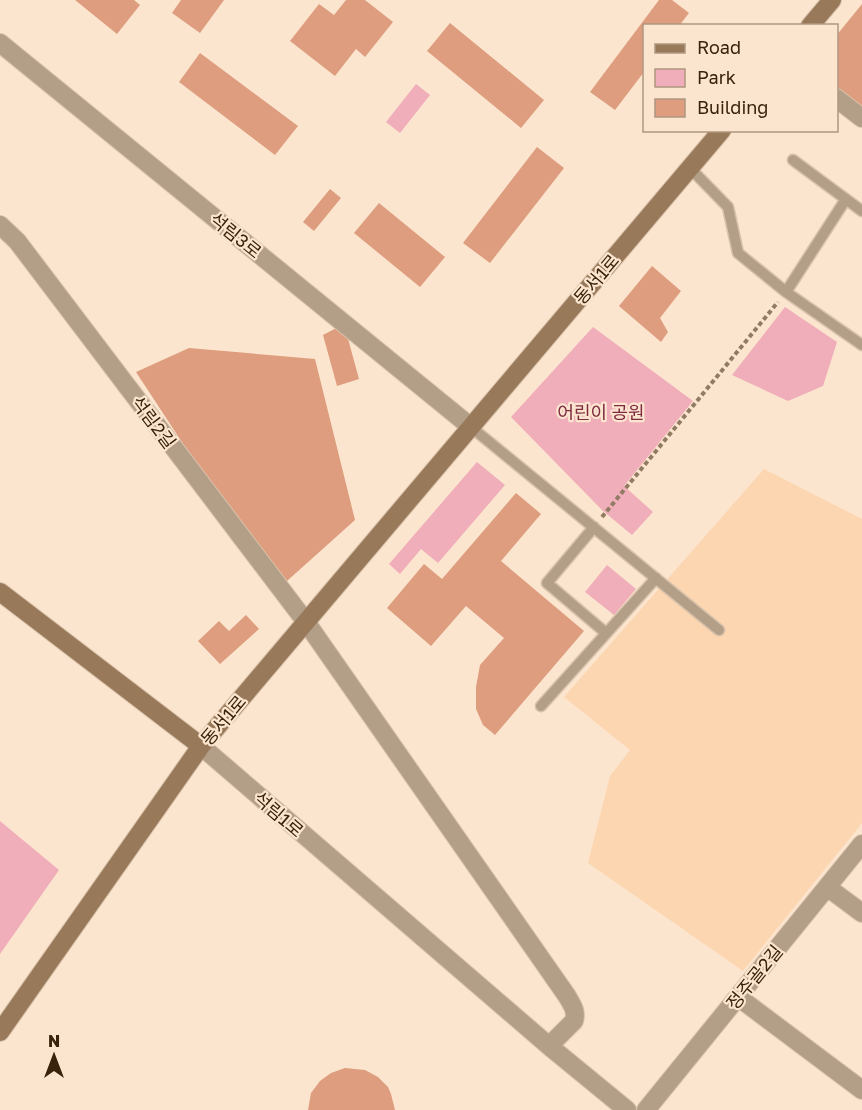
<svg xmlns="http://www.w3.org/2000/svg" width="862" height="1110" font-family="'Golos Text','Noto Sans KR',sans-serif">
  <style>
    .built { fill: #fcd6b0 }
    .green { fill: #efaeba }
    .building { fill: #dd9d7e }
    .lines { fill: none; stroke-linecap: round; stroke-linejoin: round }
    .lane-casing { stroke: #d9c2ab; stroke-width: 13 }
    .street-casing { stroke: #d9c2ab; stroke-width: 20 }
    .secondary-casing { stroke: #d9c2ab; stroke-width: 20 }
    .path { stroke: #917b63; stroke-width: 4; stroke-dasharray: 4.5 3; stroke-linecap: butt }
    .lane { stroke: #b39e88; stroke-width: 10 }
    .street { stroke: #b39e88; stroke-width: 18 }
    .secondary { stroke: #987959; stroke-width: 18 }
    .labels { text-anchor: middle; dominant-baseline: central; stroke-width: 4.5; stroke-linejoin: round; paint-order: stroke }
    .street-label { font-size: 18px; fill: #39230a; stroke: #fce5ce }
    .park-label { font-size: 18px; fill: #7e2a41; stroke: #fce5ce }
  </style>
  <rect width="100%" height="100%" fill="#fce5ce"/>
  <!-- built -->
  <path class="built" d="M764,469L862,519V823L743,971L588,863L610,776L630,750L564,697Z"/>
  <!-- green -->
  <path class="green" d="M416,84L430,95L400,133L386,122Z
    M785,307L837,342L823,386L788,401L732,375Z
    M593,327L693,401L624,486L653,512L632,535L602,510L511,417Z
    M477,462L505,485L438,563L421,549L400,574L389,564Z
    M607,565L636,589L614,615L585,592Z
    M0,821L59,870L0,954Z"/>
  <!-- building -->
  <path class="building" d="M75,0H134L140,5L117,34Z
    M181,0H224L200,33L172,13Z
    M346,0H365L393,22L365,57L356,49L335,76L290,41L319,4L334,15Z
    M659,0H672L689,13L679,26H644V72L615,110L590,92Z
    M862,4V111L836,95V36Z
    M450,23L544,100L521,128L427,51Z
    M200,53L298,126L275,155L179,82Z
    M537,147L564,168L490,263L463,243Z
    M330,189L341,198L314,231L303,222Z
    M379,203L445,257L420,287L354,233Z
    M652,266L681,291L660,318L668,332L661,342L619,306Z
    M344,324L359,379L337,386L323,335Z
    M189,348L315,359L355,520L287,581L195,462L136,372Z
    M516,493L541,514L501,561L584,631L495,735L483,725L476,709V687L480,665L504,638L466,606L431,646L387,608L424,564L442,579Z
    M246,615L259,629L220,664L198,641L219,621L229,631Z
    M345,1068L365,1070L378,1077L388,1087L391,1094L395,1110H308L311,1093L320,1081L331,1073Z"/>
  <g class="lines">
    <defs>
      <path id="lane" d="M793,160L862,211
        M690,168L728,207L738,253L786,292L862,345
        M786,292L846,199
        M471,427L719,630
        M594,527L547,583L606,633
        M541,706L656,578"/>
      <path id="street" d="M0,43L471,427
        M836,98L862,118
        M0,225L17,241L306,622L567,996C572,1005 577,1011 574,1021L549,1046
        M201,746L549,1046L627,1110
        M827,887L862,913
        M738,997L862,1090
        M646,1110L862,844"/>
      <path id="secondary" d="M810,26L832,0
        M0,592L201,746
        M0,1032L201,746L722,130"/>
    </defs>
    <!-- lane casing -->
    <use href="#lane" class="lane-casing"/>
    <!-- street casing -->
    <use href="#street" class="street-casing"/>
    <!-- secondary casing -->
    <use href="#secondary" class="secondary-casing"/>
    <!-- path -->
    <path class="path" d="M602,517L778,302"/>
    <!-- lane -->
    <use href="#lane" class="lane"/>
    <!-- street -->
    <use href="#street" class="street"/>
    <!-- secondary -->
    <use href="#secondary" class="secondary"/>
  </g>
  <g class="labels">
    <!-- street labels -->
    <g class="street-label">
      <text transform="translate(236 235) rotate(39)">석림3로</text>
      <text transform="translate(596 279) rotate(-50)">동서1로</text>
      <text transform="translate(154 422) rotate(53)">석림2길</text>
      <text transform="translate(223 720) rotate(-50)">동서1로</text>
      <text transform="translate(279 814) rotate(41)">석림1로</text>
      <text transform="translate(754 977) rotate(-51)">정주골2길</text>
    </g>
    <!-- park labels -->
    <g class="park-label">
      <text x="601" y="412">어린이 공원</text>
    </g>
  </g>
  <!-- legend -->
  <rect x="643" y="24" width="195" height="108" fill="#fce5ce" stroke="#ae9780" stroke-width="1.5"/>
  <rect x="655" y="44" width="30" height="9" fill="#987959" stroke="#ae9780" stroke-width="1.5"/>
  <text x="697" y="54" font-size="18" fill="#39230a">Road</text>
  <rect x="655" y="69" width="30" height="18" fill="#efaeba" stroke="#ae9780" stroke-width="1.5"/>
  <text x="697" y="84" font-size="18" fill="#39230a">Park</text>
  <rect x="655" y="99" width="30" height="18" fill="#dd9d7e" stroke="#ae9780" stroke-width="1.5"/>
  <text x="697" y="114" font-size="18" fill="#39230a">Building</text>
  <!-- north arrow -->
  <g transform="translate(54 1056)" stroke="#fce5ce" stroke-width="4.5" paint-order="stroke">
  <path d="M0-4.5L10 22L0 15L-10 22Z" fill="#39230a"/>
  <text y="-9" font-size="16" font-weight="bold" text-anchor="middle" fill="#39230a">N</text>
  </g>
</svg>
